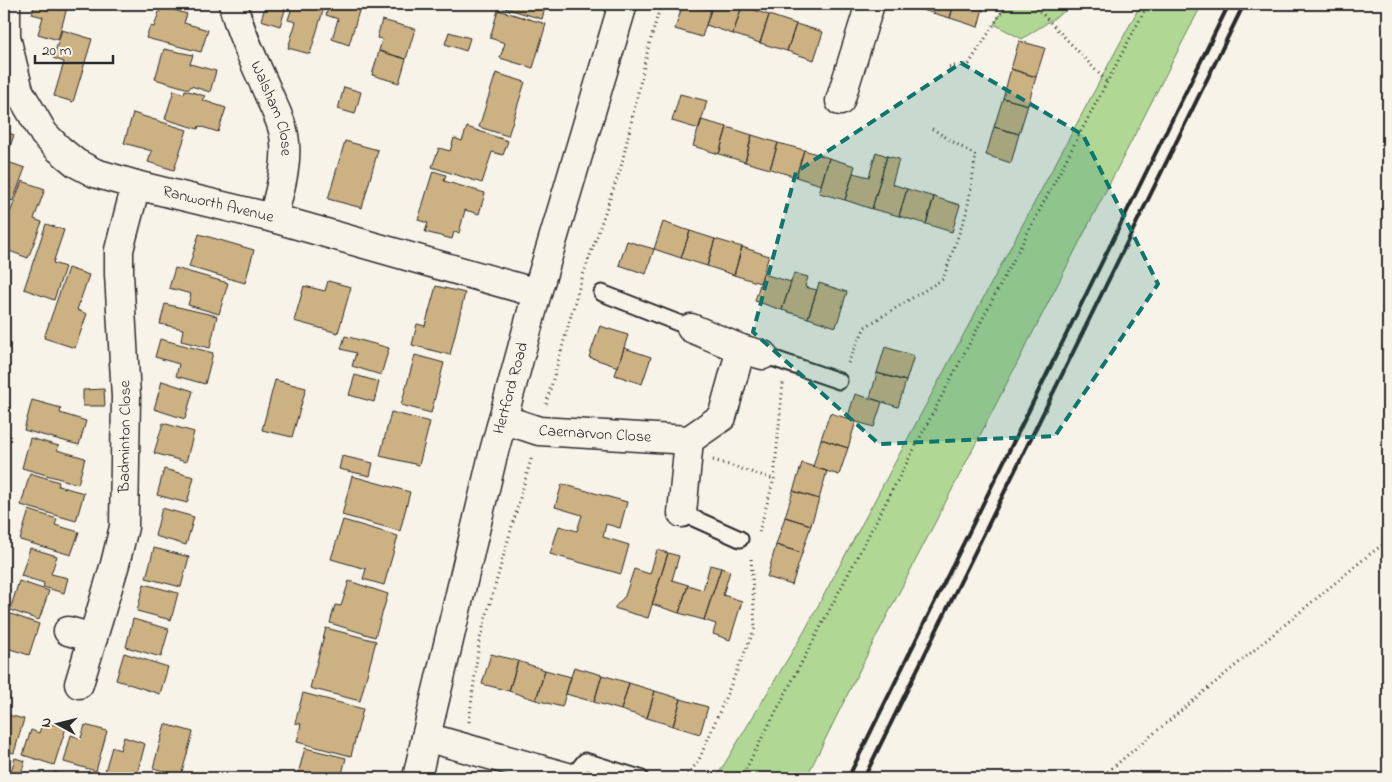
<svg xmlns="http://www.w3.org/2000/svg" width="1392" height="782" font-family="'Indie Flower',sans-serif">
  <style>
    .green { fill: #b0d894; stroke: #6e8260 }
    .building { fill: #ccb182; stroke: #2b2b2b }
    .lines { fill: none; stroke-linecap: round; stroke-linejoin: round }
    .service-casing { stroke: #2b2b2b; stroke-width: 19 }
    .minor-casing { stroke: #2b2b2b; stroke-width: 31 }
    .path { stroke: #2b2b2b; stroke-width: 3; stroke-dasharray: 1 4; stroke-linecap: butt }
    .service { stroke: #f7f3e8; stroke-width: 15 }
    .minor { stroke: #f7f3e8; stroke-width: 28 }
    .rail { stroke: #2b2b2b; stroke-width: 4 }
    .marked { fill: #0f766e; fill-opacity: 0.2; stroke: #0f766e; stroke-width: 4; stroke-dasharray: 10 6; stroke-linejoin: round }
    .labels { text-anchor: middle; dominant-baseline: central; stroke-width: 4.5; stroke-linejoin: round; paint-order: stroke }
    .street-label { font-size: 16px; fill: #2b2b2b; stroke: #f7f3e8 }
  </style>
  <rect width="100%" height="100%" fill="#f7f3e8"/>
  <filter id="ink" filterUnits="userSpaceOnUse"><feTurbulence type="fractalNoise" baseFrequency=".02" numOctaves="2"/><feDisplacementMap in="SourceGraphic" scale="10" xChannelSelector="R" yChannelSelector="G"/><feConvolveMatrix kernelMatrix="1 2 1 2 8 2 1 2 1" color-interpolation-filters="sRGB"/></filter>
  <g filter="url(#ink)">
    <!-- green -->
    <path class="green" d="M1007,4H1076L1022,39L994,24Z
      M1141,4H1202L871,647L806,778H716L804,632Z"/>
    <!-- building -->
    <path class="building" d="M35,4H68L58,40L38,34L43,17L32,14Z
      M266,4H287L280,26L261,20Z
      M293,4H325L310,54L288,48L296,22L288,20Z
      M329,4H361L349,45L332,39L338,19L326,15Z
      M499,4H546L542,19L498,6Z
      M683,4H691L711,10L702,37L675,29Z
      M713,4H735L742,6L733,34L706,25Z
      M920,4H954L950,18L919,9Z
      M954,4H984L978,27L950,18Z
      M161,6L187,14L184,23L208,30L201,52L146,38L150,26L154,27Z
      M742,6L769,15L760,43L733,34Z
      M498,10L546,24L533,68L500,58L505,43L490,38Z
      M769,15L796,24L787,51L760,43Z
      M382,20L415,29L406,59L379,51L382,39L377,38Z
      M796,24L823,32L814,60L787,51Z
      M62,30L92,39L73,102L54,96L64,62L53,58Z
      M449,32L470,38L466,51L445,44Z
      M1019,41L1045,48L1036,77L1011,69Z
      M164,49L193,55L190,64L216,71L210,92L191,86L189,89L155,79Z
      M379,51L406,59L399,83L372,75Z
      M1011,69L1036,77L1028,105L1003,98Z
      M496,73L525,82L508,136L479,127Z
      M344,87L361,92L355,114L338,109Z
      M174,90L184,94L185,90L205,96L202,100L226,108L218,132L199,126L198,129L165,119Z
      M680,94L707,101L699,129L672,121Z
      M1003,98L1028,105L1019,134L994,127Z
      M133,113L187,130L174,170L148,162L152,151L124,143Z
      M701,120L727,127L719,154L693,146Z
      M467,127L508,141L503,155L492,152L482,183L432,167L439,148L450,151L454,138L462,141Z
      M727,127L752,135L745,162L719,154Z
      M994,127L1019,134L1011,163L986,155Z
      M4,131L14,135L5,161L25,168L13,201L4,198Z
      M752,135L778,143L770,169L745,162Z
      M345,141L378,150L362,208L328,199Z
      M778,143L804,150L796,177L770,169Z
      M804,150L829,158L821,185L796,177Z
      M876,152L887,156L872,209L845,200L853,173L869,177Z
      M887,156L899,159L892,184L907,189L899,216L872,209Z
      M829,158L855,166L845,200L819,193Z
      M433,171L446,175L444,181L485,193L479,214L465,210L459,233L454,232L452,239L425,232L428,223L418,220Z
      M22,181L45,189L34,219L42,222L28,258L4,249V229Z
      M907,189L934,197L926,224L899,216Z
      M934,197L960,205L952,232L926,224Z
      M663,222L690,231L681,258L654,249Z
      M46,224L64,230L53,263L65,267L54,300L24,289Z
      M690,231L715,239L707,266L681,258Z
      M199,234L254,250L245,283L189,267Z
      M715,239L742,247L734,275L707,266Z
      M627,241L654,249L646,274L619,265Z
      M742,247L769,256L760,283L734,275Z
      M68,268L89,275L77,310L87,314L75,348L44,338Z
      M175,268L228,283L219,314L188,305L191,294L169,288Z
      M794,273L808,277L805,287L817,290L808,318L782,310Z
      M763,274L791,282L782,310L755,301Z
      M328,281L351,287L338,333L294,321L304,286L325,291Z
      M819,283L847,292L836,327L808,318Z
      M436,286L465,293L450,355L412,345L417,324L425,326Z
      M165,304L217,316L210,348L181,341L183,329L160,324Z
      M600,326L628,335L618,367L589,357Z
      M345,336L389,348L381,375L352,366L356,353L341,349Z
      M160,339L213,353L205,384L176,376L179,364L155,357Z
      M885,347L914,356L906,381L877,373Z
      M624,348L651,357L642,384L615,375Z
      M415,355L444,363L431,413L401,405Z
      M877,373L906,381L898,407L870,398Z
      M355,375L379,382L374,402L349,395Z
      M275,380L306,388L292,437L262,430Z
      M162,381L193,391L185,419L154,409Z
      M104,389L105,406H83V390Z
      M855,394L882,402L874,427L847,419Z
      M32,400L61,408L60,413L86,421L79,445L24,430Z
      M391,412L430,422L419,465L380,456Z
      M830,413L856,421L848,448L821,439Z
      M163,423L194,432L186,462L154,453Z
      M30,438L59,446L57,450L85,458L78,484L22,468Z
      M821,439L848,448L839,475L813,467Z
      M342,456L373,463L370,476L339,469Z
      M802,463L827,471L819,499L793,491Z
      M164,469L194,477L187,503L157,495Z
      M30,473L59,482L58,486L84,493L76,521L21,505Z
      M352,476L410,492L400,531L342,515Z
      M562,484L627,502L620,528L606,524L603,537L629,545L621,574L550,554L559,526L577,531L582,515L555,507Z
      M793,491L819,499L811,525L785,517Z
      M162,508L194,517L186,545L155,536Z
      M29,510L57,519L55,525L79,532L71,555L20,540Z
      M785,517L811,525L802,553L776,545Z
      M343,520L398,536L384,585L363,579L366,569L331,559Z
      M776,545L802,553L792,585L767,577Z
      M30,548L57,556L51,574L68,578L64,593L43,587L44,583L21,576Z
      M154,548L189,557L181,587L146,578Z
      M657,550L668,553L648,618L614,608L625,596L634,569L650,574Z
      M668,553L679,556L672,580L688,585L679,613L652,604Z
      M710,565L721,568L704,620L679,613L688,585L703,590Z
      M721,568L730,571L723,595L742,601L730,640L713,634L716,624L704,620Z
      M19,581L49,591L39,620L10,610Z
      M349,581L388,594L375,637L330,623L335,605L341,606Z
      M144,584L178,593L171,620L137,611Z
      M8,613L39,624L29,655L4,647V627Z
      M133,619L169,629L161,657L126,647Z
      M326,628L376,641L360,701L310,688Z
      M124,653L168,667L160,694L116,680Z
      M491,654L518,661L509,691L482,684Z
      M518,661L545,670L536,700L509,691Z
      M574,667L602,675L594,702L566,694Z
      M545,670L571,677L562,707L536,700Z
      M602,675L629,683L621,710L594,702Z
      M629,683L655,691L647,718L621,710Z
      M655,691L681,699L673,726L647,718Z
      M303,693L363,709L351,756L297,742L301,724L295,723Z
      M681,699L708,707L700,734L673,726Z
      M4,714L24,719L14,753L4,750Z
      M43,721L66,728L54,765L23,755L31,730L39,733Z
      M165,724L193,732L181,776L153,768Z
      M85,725L107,731L96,771L64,762L71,735L81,738Z
      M124,737L145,744L136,778L105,771L112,747L120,750Z
      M305,748L346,758L341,778H297Z
      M15,758L25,761L20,778H9Z
      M54,772L64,775L63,778H52Z"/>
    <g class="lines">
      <defs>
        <path id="service" d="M602,293L691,328
          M763,355L839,381
          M682,513L740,539
          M571,778L585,761L640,778"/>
        <g id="minor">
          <path id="s1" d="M6,4V37L19,91L44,134L59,149L76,163L95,173L136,185L273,218L537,293"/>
          <path id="s2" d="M233,4C241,37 258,68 271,100C276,111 282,123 284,135C289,163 279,192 273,218"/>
          <path d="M840,101L870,4"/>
          <path d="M691,328L741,349L763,355"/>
          <path id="s3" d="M503,419L539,431L689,440L722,417L741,349"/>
          <path d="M682,513L689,440"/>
          <path d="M68,631L93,638"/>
          <path id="s4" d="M79,684L115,564L124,527L126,397L119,274V250L136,185"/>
          <path d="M426,737L571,778"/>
          <path id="s5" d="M417,778L426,737L493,455L537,293L623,4"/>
        </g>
      </defs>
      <!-- service casing -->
      <use href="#service" class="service-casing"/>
      <!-- minor casing -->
      <use href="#minor" class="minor-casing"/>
      <!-- path -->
      <path class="path" d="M1033,4L1107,82
        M949,67L969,64L1007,4
        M848,363L865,327L943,279L967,211L976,156L931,128
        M546,404L580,284L621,167L648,49L661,4
        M713,460L774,479
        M759,532L774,479L783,383
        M469,722L479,642L532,456
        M684,778L698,762L755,628L751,557
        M741,778L1148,4
        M1100,778L1370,554L1388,541"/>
      <!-- service -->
      <use href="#service" class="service"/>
      <!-- minor -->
      <use href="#minor" class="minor"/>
      <!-- rail -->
      <path class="rail" d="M848,778L1229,4
        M864,778L1244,4"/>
    </g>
  </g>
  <!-- marked area -->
  <path class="marked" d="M961,63L1083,135L1158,284L1055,436L879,444L753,332L796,172Z"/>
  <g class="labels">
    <!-- street labels -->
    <g class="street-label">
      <text stroke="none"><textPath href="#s2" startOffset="112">Walsham Close</textPath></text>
      <text stroke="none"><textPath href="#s1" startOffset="330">Ranworth Avenue</textPath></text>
      <text stroke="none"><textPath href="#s5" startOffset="401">Hertford Road</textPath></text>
      <text stroke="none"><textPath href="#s3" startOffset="94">Caernarvon Close</textPath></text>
      <text stroke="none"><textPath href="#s4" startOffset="254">Badminton Close</textPath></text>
    </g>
  </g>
  <!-- margin -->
  <rect width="1392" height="782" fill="none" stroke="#f7f3e8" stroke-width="20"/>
  <rect x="10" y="10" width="1372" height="762" fill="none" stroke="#2b2b2b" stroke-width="2" filter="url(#ink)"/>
  <!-- north arrow -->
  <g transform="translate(58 724) rotate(277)" stroke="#f7f3e8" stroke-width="4" paint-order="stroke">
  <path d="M0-4L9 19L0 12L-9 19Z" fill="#2b2b2b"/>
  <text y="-8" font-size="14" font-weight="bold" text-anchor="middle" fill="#2b2b2b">N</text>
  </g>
  <!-- scale -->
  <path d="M35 55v8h78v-8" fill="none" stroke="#2b2b2b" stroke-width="2.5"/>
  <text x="42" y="55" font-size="15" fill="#2b2b2b" stroke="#f7f3e8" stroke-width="4" paint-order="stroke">20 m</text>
</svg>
